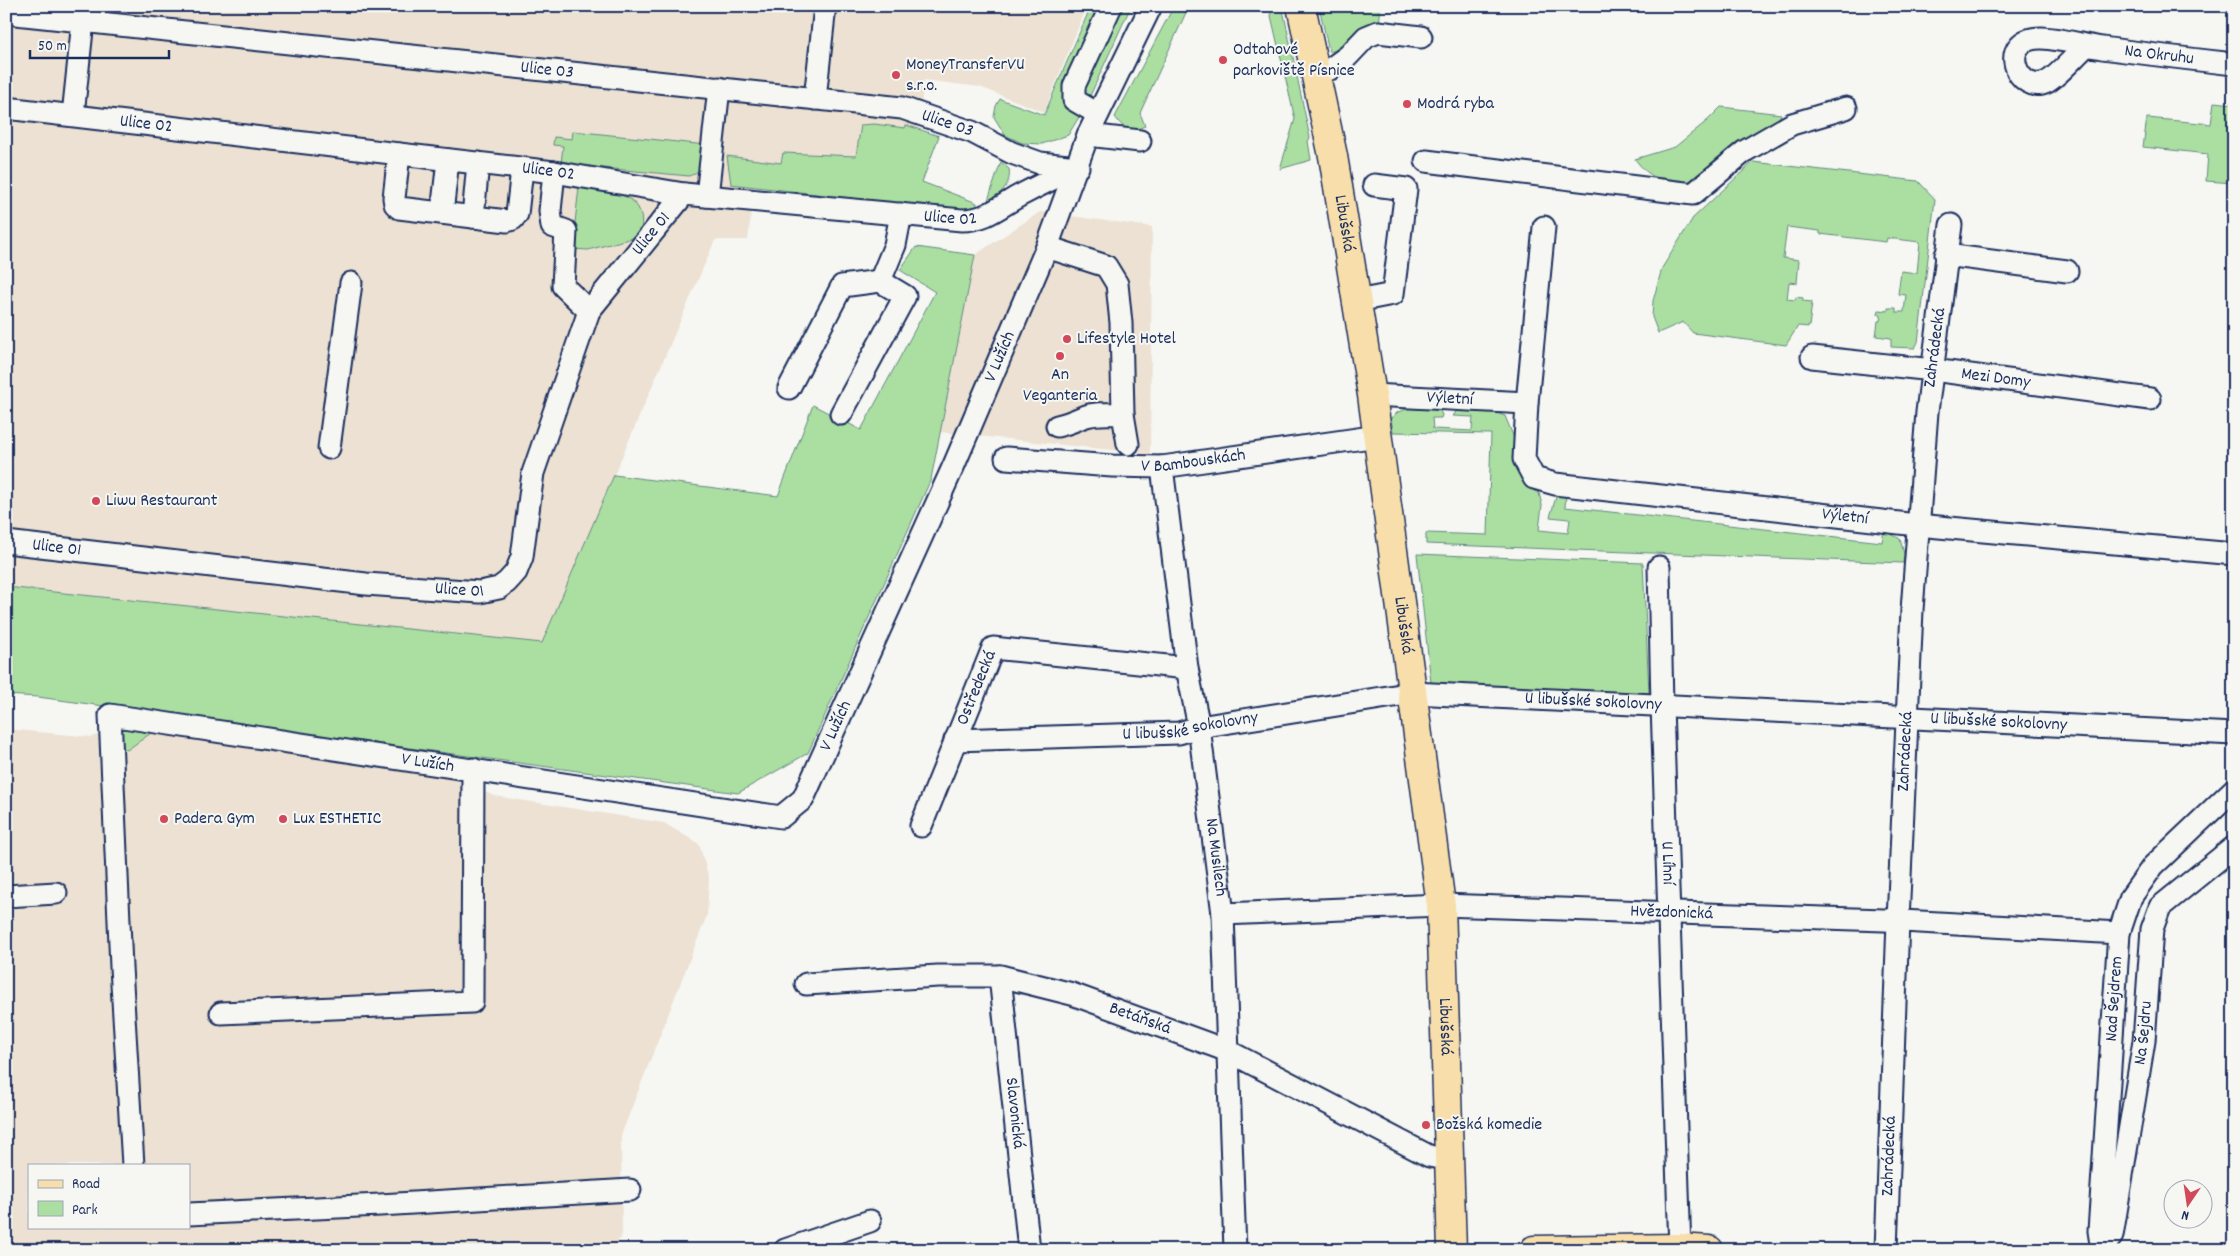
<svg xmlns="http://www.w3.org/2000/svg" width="2240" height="1256" font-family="Dekko,sans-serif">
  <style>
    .built { fill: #ece1d2; fill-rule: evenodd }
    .green { fill: #abdfa1; stroke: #638780 }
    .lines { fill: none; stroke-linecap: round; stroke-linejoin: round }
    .minor-casing { stroke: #1b2f5e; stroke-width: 25 }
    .major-casing { stroke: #1b2f5e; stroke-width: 31 }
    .minor { stroke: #f6f6f2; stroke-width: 21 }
    .major { stroke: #f8deab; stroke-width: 28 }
    .poi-dot { fill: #d1495b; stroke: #f6f6f2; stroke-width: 2 }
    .labels { text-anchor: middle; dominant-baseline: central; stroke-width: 4; stroke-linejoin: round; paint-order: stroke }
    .poi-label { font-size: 18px; fill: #1b2f5e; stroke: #f6f6f2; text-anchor: start }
    .street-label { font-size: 18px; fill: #1b2f5e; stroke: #f6f6f2 }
  </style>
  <rect width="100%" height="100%" fill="#f6f6f2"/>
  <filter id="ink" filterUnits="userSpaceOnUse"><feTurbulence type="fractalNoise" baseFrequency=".02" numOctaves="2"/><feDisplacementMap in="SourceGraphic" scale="10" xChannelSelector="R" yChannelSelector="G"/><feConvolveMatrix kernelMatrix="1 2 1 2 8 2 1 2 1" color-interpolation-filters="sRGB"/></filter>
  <g filter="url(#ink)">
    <!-- built -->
    <path class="built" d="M6,6H1087L1044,112L980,87L924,80L912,178L757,162L748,240H715L542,643L6,587Z
      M1040,212L1152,227L1150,454L940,432L975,255Z
      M128,727L452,779L494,796L664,823L699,844L709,878L707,915L621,1135L622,1234L613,1250H6V729L91,737ZM29,1165H189V1227H29Z"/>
    <!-- green -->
    <path class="green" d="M1091,6H1131L1084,109L1068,135L1042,144L1022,143L1005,135L994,117L996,106L1000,99L1044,115Z
      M1174,6H1189L1140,113L1145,126C1128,133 1126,131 1115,117Z
      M1266,6H1282L1283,10L1310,138L1308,141L1311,160L1280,169L1295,119L1269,7Z
      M1319,6H1381L1379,25C1367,33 1342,54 1329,51Z
      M2214,102L2234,104V183L2206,181L2208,154L2143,147L2147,118L2211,124Z
      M1721,107L1781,114L1778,123L1691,185C1666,183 1650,180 1635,159L1675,147L1708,120Z
      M874,124L905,128L906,125L939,136L922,182L977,203L976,209L968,211L944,209L731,184L727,156L781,163L783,153L856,156L861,125Z
      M573,131L706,145C704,159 704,171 689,176L561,164L563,146L553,145L554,137L572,139Z
      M1001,162L1009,169C1012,185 999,195 987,203Z
      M1753,162L1918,181L1935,199L1918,342L1915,348L1891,347V338L1876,336L1878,321H1880L1881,314H1878L1879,310L1888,311V308H1896V312H1904L1906,295L1898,294L1901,271L1917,273L1920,242L1887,238L1886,242L1820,234V231L1787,227L1783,258L1799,260L1797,283L1789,282L1787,299L1795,300L1796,297L1803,298V301L1812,302L1809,327L1798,326L1786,345L1693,333L1683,322L1658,333L1652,317L1653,301L1662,268L1693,218Z
      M579,187C607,191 648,191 641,231L632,238L588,250L572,249Z
      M916,247L975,255L931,479L808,753L738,793L38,697L6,695V587L542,643L614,475L778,496L813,405L861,430L935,292L900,270Z
      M1416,406L1438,407L1442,415L1441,418H1432L1433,429L1472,431L1473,417L1453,416L1458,409L1491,411L1505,416L1514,438L1517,466L1524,479L1539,493L1542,505L1539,530L1568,533L1570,519L1550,517L1556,497L1566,494L1565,507L1882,542L1884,530L1900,539L1904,554L1903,563L1426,544V533L1488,535L1491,434L1393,432L1391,418L1398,412Z
      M1417,554L1643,563L1649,694L1431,683Z
      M124,727L151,733L127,750L120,746L118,733Z"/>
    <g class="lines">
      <defs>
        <g id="minor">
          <path id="s1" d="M6,13L902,108L972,132L1012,153L1040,163L1077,167"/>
          <path id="s2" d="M2086,46C2076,55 2057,77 2047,82C2017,97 1995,37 2042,38C2062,39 2082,45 2102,48C2146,54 2190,59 2234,64"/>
          <path d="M1315,74L1330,69L1348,56L1366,37L1378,32L1421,37"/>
          <path d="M815,99L825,6"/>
          <path id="s3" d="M6,108L554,172L684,194L962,220C986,220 999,207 1019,196C1038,186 1058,176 1078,167"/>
          <path d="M1098,114L1074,100V86L1111,6"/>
          <path d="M73,115L83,21"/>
          <path d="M1088,135L1140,141"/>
          <path d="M399,154L394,198L395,204L399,208L507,221L513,219L517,214L522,169"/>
          <path d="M1426,161L1693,194L1745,151L1792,124L1846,108"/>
          <path d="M554,172L550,211L552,226L566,231L563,286L589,311"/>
          <path d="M707,196L719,88"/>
          <path d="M442,213L448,160"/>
          <path d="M473,217L478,163"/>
          <path id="s4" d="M1544,227L1527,403L1524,459L1534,478L1555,484L1917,525L2234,554"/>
          <path d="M1047,247L1106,266L1117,284L1121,323L1123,414L1128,444"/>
          <path d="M1946,255L2067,271"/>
          <path d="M880,281L895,245L901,214"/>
          <path d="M1357,301L1393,294L1406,189L1374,185"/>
          <path id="s5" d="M1812,357L1933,370L2150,399"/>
          <path d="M789,388L842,286L880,281L905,296L841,414"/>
          <path id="s6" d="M1372,395L1527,403"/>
          <path d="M1057,426C1067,424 1074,421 1083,417C1096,412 1110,414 1123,414"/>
          <path d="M329,448L351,283"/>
          <path id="s7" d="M1006,458L1112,466L1162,467L1378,436"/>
          <path id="s8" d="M1162,467L1187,668L1199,727L1223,914L1235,1250"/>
          <path id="s9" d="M6,542L366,584L480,592L499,588L507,582L516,572L522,557L533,473L589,311L684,194"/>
          <path id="s10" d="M1659,567L1662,705L1680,1250"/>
          <path id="s11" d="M955,740L1179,733L1199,727L1413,693L2234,734"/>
          <path id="s12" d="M921,826L993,648L1187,668"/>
          <path d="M6,896L56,893"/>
          <path id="s13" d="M1223,914L1441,905L1884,920L2119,933"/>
          <path id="s14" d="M1000,976L1029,1250"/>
          <path id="s15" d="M806,984L938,976H1000L1072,994L1228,1051L1429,1156L1450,1160"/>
          <path d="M221,1013L472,1002L473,769"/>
          <path id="s16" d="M133,1165L121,967L110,715L781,817L803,799L954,465L1047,247L1088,135L1151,6"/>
          <path d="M189,1214L380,1205L630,1190"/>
          <path id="s17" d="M2108,1241L2112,1236L2144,1041L2152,929L2160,907L2234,847"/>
          <path d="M785,1250L870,1221"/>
          <path id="s18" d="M1886,1250L1898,921L1912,610L1927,412L1951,225"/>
          <path id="s19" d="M2102,1250L2099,1231L2119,933L2131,897L2153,866L2234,789"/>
        </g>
        <g id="major">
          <path id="s20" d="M1301,6L1333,156L1372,395L1441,905L1452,1250"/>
          <path d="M1534,1250L1680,1248L1709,1250"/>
        </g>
      </defs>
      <!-- minor casing -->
      <use href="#minor" class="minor-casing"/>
      <!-- major casing -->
      <use href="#major" class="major-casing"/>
      <!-- minor -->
      <use href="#minor" class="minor"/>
      <!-- major -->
      <use href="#major" class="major"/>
    </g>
  </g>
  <!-- markers -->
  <g class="poi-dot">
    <circle cx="1223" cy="60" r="5"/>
    <circle cx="896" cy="75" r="5"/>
    <circle cx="1407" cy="104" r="5"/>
    <circle cx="1067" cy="339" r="5"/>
    <circle cx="1060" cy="356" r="5"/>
    <circle cx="96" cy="501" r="5"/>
    <circle cx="164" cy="819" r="5"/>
    <circle cx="283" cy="819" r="5"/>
    <circle cx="1426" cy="1125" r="5"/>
  </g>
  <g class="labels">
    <!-- poi labels -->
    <g class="poi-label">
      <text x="1233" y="50">Odtahové<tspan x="1233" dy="21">parkoviště Písnice</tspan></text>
      <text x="906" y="65">MoneyTransferVU<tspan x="906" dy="21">s.r.o.</tspan></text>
      <text x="1417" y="104">Modrá ryba</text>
      <text x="1077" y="339">Lifestyle Hotel</text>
      <text x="1060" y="375" text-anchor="middle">An<tspan x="1060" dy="21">Veganteria</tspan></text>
      <text x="106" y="501">Liwu Restaurant</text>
      <text x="174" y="819">Padera Gym</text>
      <text x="293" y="819">Lux ESTHETIC</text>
      <text x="1436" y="1125">Božská komedie</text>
    </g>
    <!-- street labels -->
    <g class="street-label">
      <text stroke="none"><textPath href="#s2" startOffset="258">Na Okruhu</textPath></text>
      <text stroke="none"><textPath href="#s1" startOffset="544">Ulice 03</textPath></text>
      <text stroke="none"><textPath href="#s3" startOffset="141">Ulice 02</textPath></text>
      <text stroke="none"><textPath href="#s1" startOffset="949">Ulice 03</textPath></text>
      <text stroke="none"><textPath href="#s3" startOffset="546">Ulice 02</textPath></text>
      <text stroke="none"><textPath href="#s3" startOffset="951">Ulice 02</textPath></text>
      <text stroke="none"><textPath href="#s20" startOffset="222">Libušská</textPath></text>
      <text stroke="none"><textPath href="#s9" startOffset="891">Ulice 01</textPath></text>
      <text stroke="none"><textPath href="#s18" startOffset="904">Zahrádecká</textPath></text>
      <text stroke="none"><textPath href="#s16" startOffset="1642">V Lužích</textPath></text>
      <text stroke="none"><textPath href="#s5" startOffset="185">Mezi Domy</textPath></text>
      <text stroke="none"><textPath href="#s6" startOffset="78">Výletní</textPath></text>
      <text stroke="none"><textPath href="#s7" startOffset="188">V Bambouskách</textPath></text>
      <text stroke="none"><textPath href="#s4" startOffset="568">Výletní</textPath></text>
      <text stroke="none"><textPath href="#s9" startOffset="51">Ulice 01</textPath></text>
      <text stroke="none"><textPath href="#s9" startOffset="456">Ulice 01</textPath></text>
      <text stroke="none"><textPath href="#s20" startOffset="628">Libušská</textPath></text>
      <text stroke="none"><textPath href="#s12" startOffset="149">Ostředecká</textPath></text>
      <text stroke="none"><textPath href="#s11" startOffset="642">U libušské sokolovny</textPath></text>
      <text stroke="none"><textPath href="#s11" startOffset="1048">U libušské sokolovny</textPath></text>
      <text stroke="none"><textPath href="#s16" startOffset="1238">V Lužích</textPath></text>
      <text stroke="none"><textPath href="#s11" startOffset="236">U libušské sokolovny</textPath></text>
      <text stroke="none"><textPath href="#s18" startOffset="499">Zahrádecká</textPath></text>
      <text stroke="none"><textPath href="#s16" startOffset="772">V Lužích</textPath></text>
      <text stroke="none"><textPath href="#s8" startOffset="394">Na Musilech</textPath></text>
      <text stroke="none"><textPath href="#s10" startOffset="296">U Líhní</textPath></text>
      <text stroke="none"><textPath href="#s13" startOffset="449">Hvězdonická</textPath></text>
      <text stroke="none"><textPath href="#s19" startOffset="252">Nad Šejdrem</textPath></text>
      <text stroke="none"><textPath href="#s15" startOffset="341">Betáňská</textPath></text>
      <text stroke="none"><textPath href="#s20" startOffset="1032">Libušská</textPath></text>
      <text stroke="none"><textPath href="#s17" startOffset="212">Na Šejdru</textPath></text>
      <text stroke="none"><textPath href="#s14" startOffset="138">Slavonická</textPath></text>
      <text stroke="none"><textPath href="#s18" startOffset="94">Zahrádecká</textPath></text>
    </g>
  </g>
  <!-- margin -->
  <rect width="2240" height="1256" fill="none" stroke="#f6f6f2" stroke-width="25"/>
  <rect x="12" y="12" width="2215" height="1231" fill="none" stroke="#1b2f5e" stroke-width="2" filter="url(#ink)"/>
  <!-- legend -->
  <rect x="28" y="1164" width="162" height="65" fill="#f6f6f2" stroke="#9ea6b7"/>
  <rect x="38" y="1180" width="25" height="8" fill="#f8deab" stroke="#9ea6b7"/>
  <text x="72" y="1188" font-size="15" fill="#1b2f5e">Road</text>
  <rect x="38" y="1201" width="25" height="15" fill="#abdfa1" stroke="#9ea6b7"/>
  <text x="72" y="1214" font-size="15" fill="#1b2f5e">Park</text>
  <!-- north arrow -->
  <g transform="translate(2188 1204) rotate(193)"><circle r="24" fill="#f6f6f2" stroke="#9ea6b7"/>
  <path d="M0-4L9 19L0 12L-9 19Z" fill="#d1495b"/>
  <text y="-8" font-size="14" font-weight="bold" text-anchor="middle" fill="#1b2f5e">N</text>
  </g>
  <!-- scale -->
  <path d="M30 50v8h139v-8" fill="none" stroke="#1b2f5e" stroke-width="2.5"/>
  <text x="38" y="50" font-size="15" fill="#1b2f5e" stroke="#f6f6f2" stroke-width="4" paint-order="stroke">50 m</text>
</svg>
